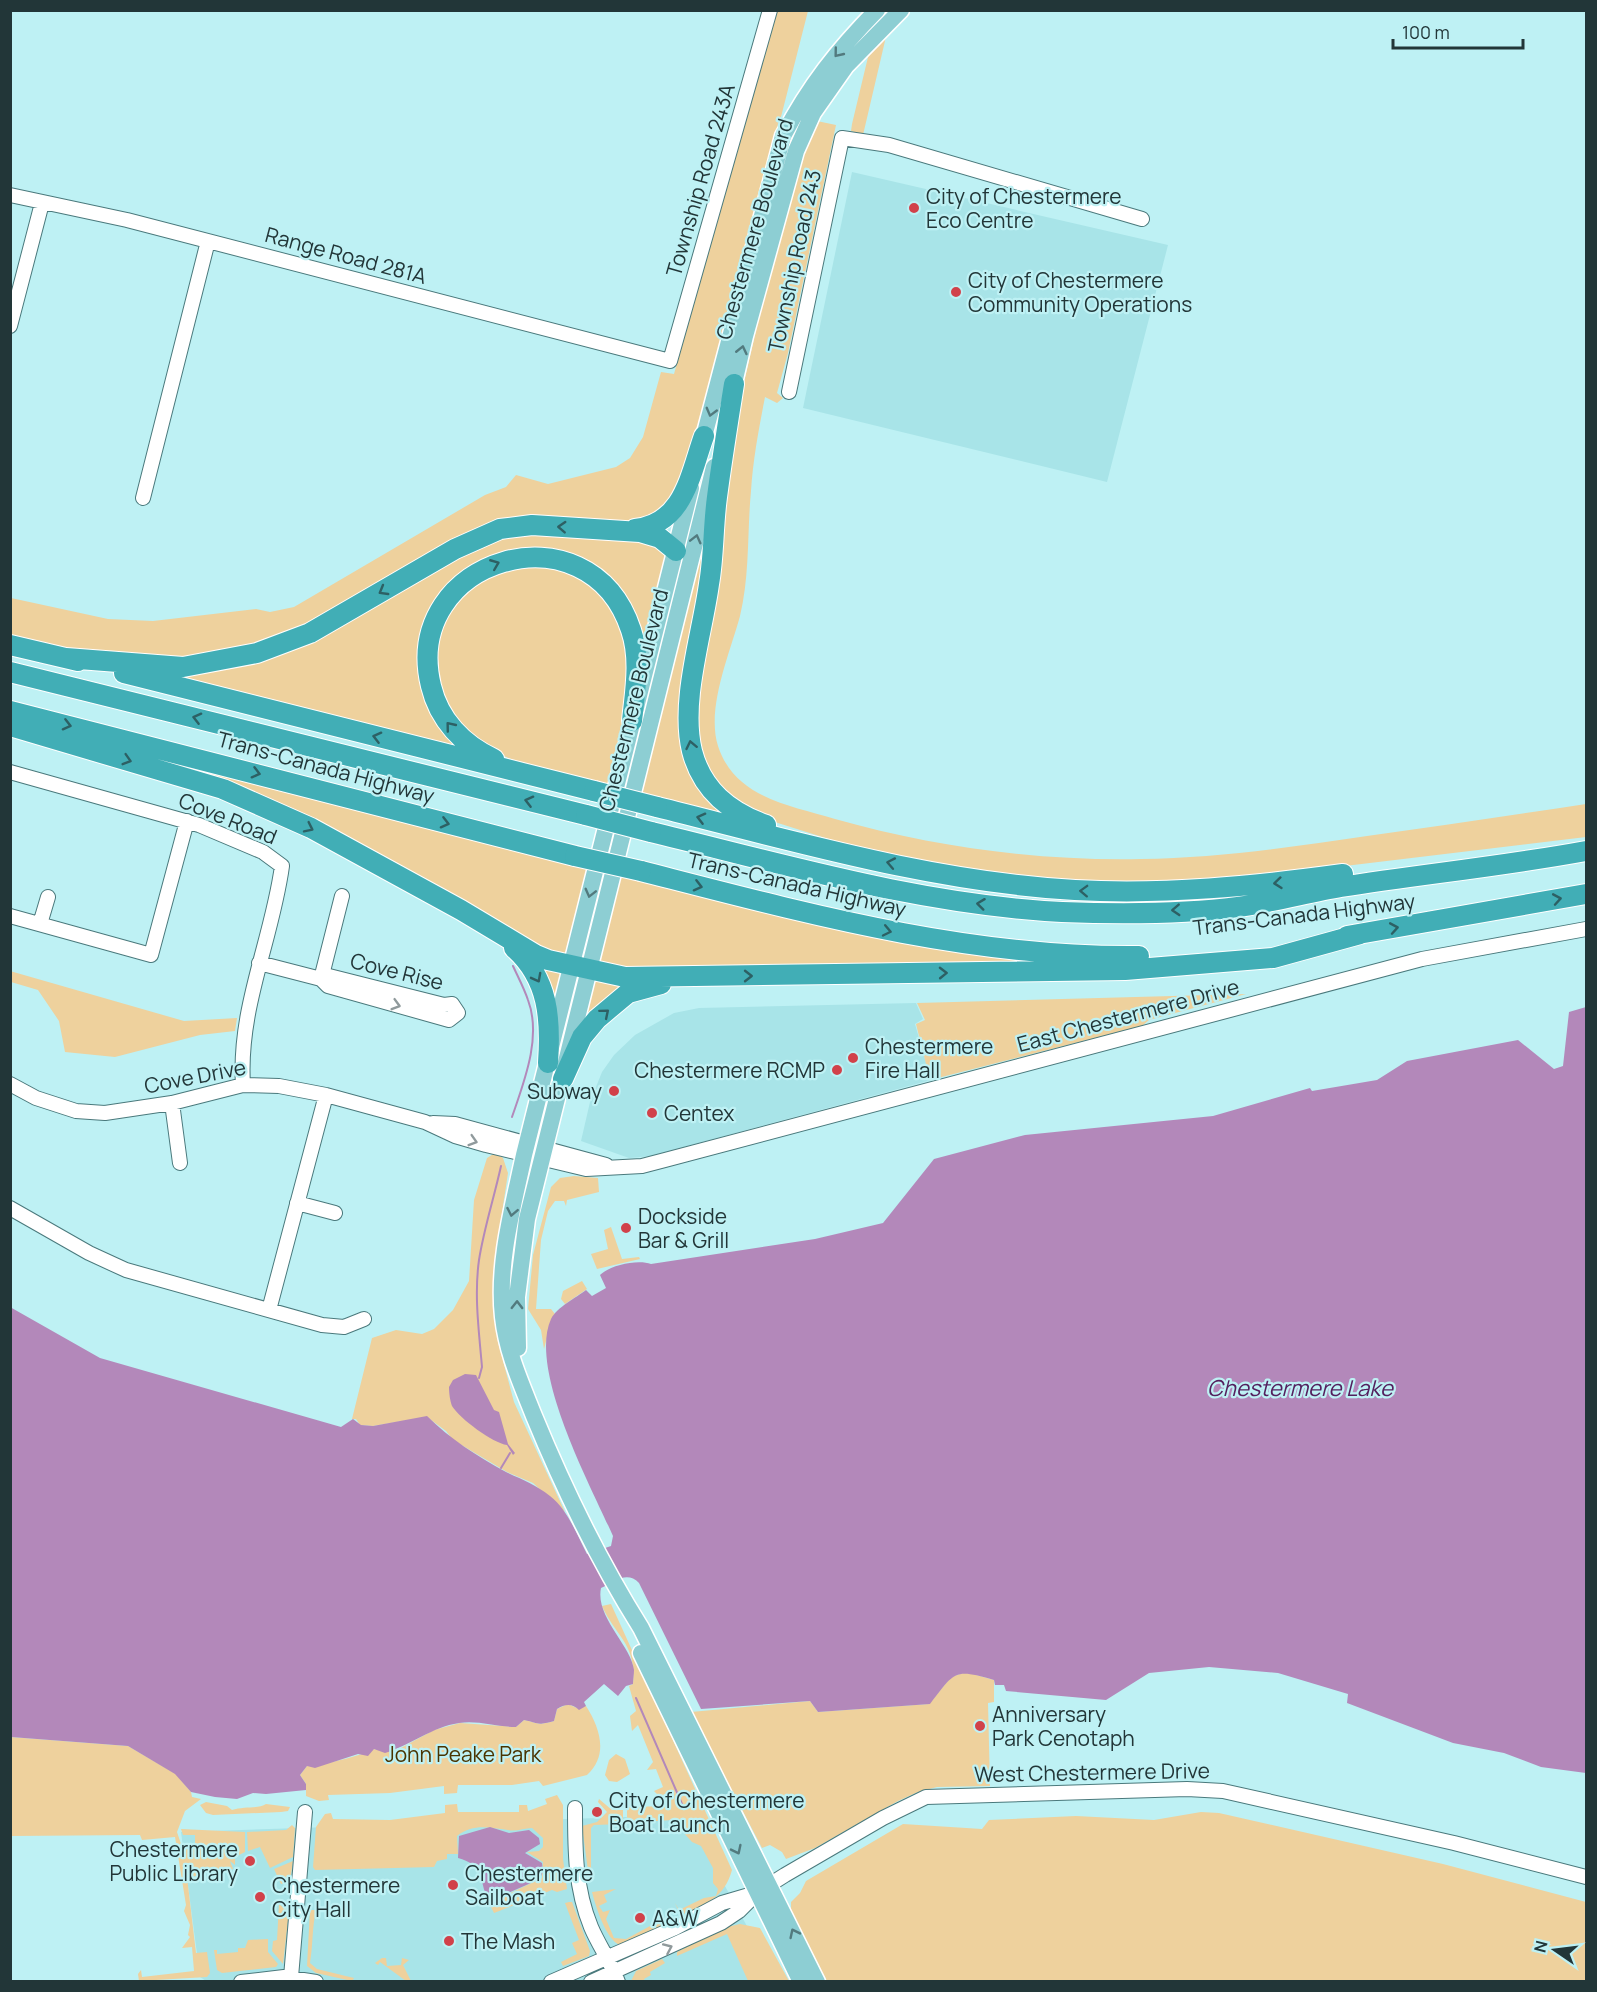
<svg xmlns="http://www.w3.org/2000/svg" width="1597" height="1992" font-family="Manrope,sans-serif">
  <style>
    .built { fill: #a8e4e8 }
    .green { fill: #eed19d }
    .water { fill: #b388ba }
    .lines { fill: none; stroke-linecap: round; stroke-linejoin: round }
    .stream { stroke: #b388ba; stroke-width: 2 }
    .minor-casing { stroke: #4a797c; stroke-width: 16 }
    .major-casing { stroke: #fff; stroke-width: 19 }
    .highway-casing { stroke: #fff; stroke-width: 22 }
    .minor { stroke: #fff; stroke-width: 14 }
    .major { stroke: #8dced3; stroke-width: 16 }
    .highway { stroke: #41aeb6; stroke-width: 20 }
    .highway-bridge-casing { stroke: #fff; stroke-width: 22; stroke-linecap: butt }
    .highway-bridge { stroke: #41aeb6; stroke-width: 20 }
    .oneway { stroke: #527a7e }
    .oneway2 { stroke: #2d6064 }
    .oneway3 { stroke: #909a9c }
    .poi-dot { fill: #d1414a; stroke: #bef1f4; stroke-width: 2 }
    .labels { text-anchor: middle; dominant-baseline: central; stroke-width: 4.5; stroke-linejoin: round; paint-order: stroke }
    .street-label { font-size: 21px; fill: #223638; stroke: #bef1f4 }
    .poi-label { font-size: 21px; fill: #223638; stroke: #bef1f4; text-anchor: start }
    .park-label { font-size: 21px; fill: #4a3400; stroke: #bef1f4 }
    .water-label { font-size: 22px; font-style: italic; fill: #54205e; stroke: #bef1f4 }
  </style>
  <rect width="100%" height="100%" fill="#bef1f4"/>
  <!-- built -->
  <path class="built" d="M852,172L1168,245L1107,482L803,408Z
    M916,1003L923,1019L915,1024L931,1080L651,1156L629,1158L581,1141L590,1102L602,1072L614,1055L635,1035L674,1013L699,1008Z
    M686,1815L777,1981H206L200,1977L181,1832Z"/>
  <!-- green -->
  <path class="green" d="M775,11H808L756,215L685,473L668,508L635,524L520,518L292,633L194,660L64,649L11,636V598L108,619L153,621L256,609L270,612L294,607L485,495L506,487L516,475L548,484L616,467L630,458L643,437L661,372L674,374Z
    M879,11H892L863,135L851,131L852,124Z
    M817,121L836,125L788,353L777,393L783,398L777,403L765,397C759,428 753,459 751,491C747,533 750,574 740,616C730,653 706,708 718,746C735,798 789,805 835,819C934,847 1038,861 1141,859C1217,858 1293,847 1367,836C1440,826 1513,815 1586,804V837L1229,880L1125,885L979,873L854,847L756,816L720,787L699,754L693,715L726,483L743,386L780,228L799,162Z
    M705,532L709,533L680,721L727,817L640,796Z
    M525,533L633,537L667,551L645,640L641,647L598,574L493,558L424,636L461,748L158,672L267,657L473,545Z
    M534,564C549,568 569,571 582,579C656,622 623,722 608,787C563,775 508,766 471,736C436,708 426,650 449,611C456,600 474,584 485,576C496,568 520,567 534,564Z
    M173,763L588,868L567,956L556,957L273,800L171,765Z
    M620,876L917,946L1015,959L1019,962L619,970L599,961Z
    M539,962L563,969L553,1007Z
    M10,971L184,1021L237,1018L235,1031L200,1035L115,1057L65,1052L59,1021L38,990L11,982Z
    M596,978L633,983L586,1019Z
    M1246,994L1149,1020L1142,1026L930,1080L916,1024L925,1020L917,1003Z
    M495,1153L503,1158L508,1173L494,1266L498,1342L514,1402L565,1512L533,1483L507,1472L453,1440L446,1431L427,1417L373,1426L360,1425L356,1419H352L372,1338L396,1330L422,1334L434,1329L453,1310L469,1281L474,1200L487,1158Z
    M574,1176L598,1178L599,1192L567,1200L566,1206L564,1201H555L548,1211L541,1240L536,1309H551L555,1314L552,1318L544,1349L541,1330L528,1309L533,1255L551,1187L560,1178Z
    M611,1227L622,1259L639,1257L640,1259L597,1269L591,1254L608,1249L604,1230Z
    M582,1281L587,1289L565,1304L561,1299L563,1291Z
    M611,1604L732,1870C725,1897 704,1906 681,1917L675,1903L679,1910L704,1898L716,1896L718,1889L713,1883V1868L701,1846L692,1842L672,1820L627,1823V1807L669,1806L654,1791L663,1787L656,1769L647,1770L653,1762L638,1725L632,1731L630,1716L636,1711L629,1686L633,1684C636,1642 617,1639 602,1606Z
    M966,1672L994,1680V1702L988,1703L990,1786L937,1787L918,1792L898,1801L815,1848L786,1859L782,1852L770,1845L762,1848L691,1712L810,1701L818,1712L929,1704L951,1677Z
    M568,1704L579,1709L586,1706C600,1728 609,1755 587,1775L543,1786L539,1781L512,1785H458L457,1793L444,1794V1786L390,1793L328,1795L329,1800L319,1801L306,1796V1784L300,1775L307,1766C319,1766 365,1755 374,1749L383,1751L399,1749L434,1730L460,1723L516,1727L524,1720C539,1723 536,1726 554,1721L557,1709Z
    M10,1737L128,1746L176,1774L191,1792L192,1797L201,1799L185,1811L177,1832L183,1850L195,1848V1835H183L181,1829L245,1832V1852L235,1857V1865L230,1861L233,1869L197,1872V1876L187,1877L196,1953L207,1952L210,1973L207,1977L139,1981L138,1974L141,1970L142,1977L194,1971L192,1947L182,1948L190,1937L188,1935L190,1925L184,1911L186,1905L175,1837L142,1840L140,1835L11,1836Z
    M616,1754L625,1759L630,1774L617,1782L609,1781L605,1775L609,1760Z
    M557,1795L563,1805V1859L567,1889L557,1892L552,1890L494,1913L487,1899L500,1898L542,1878L543,1862L527,1852L539,1851L543,1847V1838L532,1828C524,1828 516,1832 508,1830C489,1828 474,1823 457,1836L458,1854H447V1859L437,1861L434,1867L315,1870L313,1867L316,1827L325,1814L331,1813L333,1819L390,1820L445,1813V1805L457,1804L458,1812H519V1805H527L528,1811L547,1804L545,1799Z
    M599,1799L612,1810H623V1824L594,1825L591,1828V1867L594,1877L589,1878L582,1826L597,1822L607,1812L598,1802Z
    M206,1802L227,1806L232,1810C244,1806 259,1809 266,1804L290,1807L288,1811L281,1812L213,1815L206,1813L200,1805Z
    M1201,1812L1219,1813L1443,1864L1586,1902V1981H827L791,1911V1902L800,1893L806,1881L903,1824L982,1829L989,1820L1076,1816L1154,1820Z
    M292,1825L295,1828L293,1857L270,1868L260,1847L248,1851L247,1832L286,1830Z
    M293,1861L290,1881L281,1884L274,1869Z
    M616,1889L604,1895L607,1902L599,1906L603,1912L610,1910L606,1919L614,1938L626,1939L665,1918L667,1926L620,1945C606,1940 596,1907 592,1892Z
    M569,1902H572L590,1951L589,1956L563,1966L561,1962L577,1954L572,1943L579,1940L565,1903Z
    M279,1904L289,1912L283,1964L272,1951L273,1941L277,1940Z
    M310,1910H316C312,1928 313,1945 310,1963L317,1969L354,1978L352,1981L316,1973L307,1966Z
    M740,1924L760,1928L789,1981H748L727,1934L677,1956V1952L723,1928Z
    M268,1939V1952L278,1964L276,1967L222,1973L217,1970L214,1950H217V1954L238,1952V1948H245L248,1940Z
    M382,1958H386L387,1966L401,1965L402,1958L409,1960L403,1965L411,1981H406L380,1962L378,1965L375,1963Z
    M662,1959L665,1963L650,1972L651,1975L644,1979L645,1981H631L636,1971Z"/>
  <!-- water -->
  <path class="water" d="M1586,1007V1773L1541,1767L1504,1753L1453,1743L1347,1703L1348,1694L1278,1673L1209,1667L1149,1673L1106,1700L1006,1691L1004,1685H995L994,1680C953,1668 955,1672 930,1704L818,1712L810,1701L701,1709L639,1583C627,1570 614,1582 601,1588C595,1617 631,1645 634,1670C634,1674 633,1680 633,1684L626,1686L618,1696L604,1684L584,1702L586,1706L579,1710C572,1703 565,1704 557,1709L554,1721C536,1726 539,1723 524,1720L516,1727C497,1727 478,1720 459,1723C432,1727 411,1745 385,1753L374,1749L368,1756L358,1754L315,1768L307,1766L300,1775L306,1784V1790L266,1794L253,1793L237,1799L215,1797L191,1792L175,1774L128,1746L11,1737L10,1307L100,1358L341,1427L353,1419L361,1425L373,1426L427,1416C450,1439 477,1456 506,1472C523,1480 535,1484 550,1496C568,1510 577,1535 587,1554L611,1546L613,1536C591,1486 528,1370 551,1319C557,1307 576,1298 586,1290L592,1296L606,1288L600,1275C610,1265 638,1259 651,1264L815,1239L883,1223L934,1159L1025,1135L1213,1116L1310,1088L1312,1091L1377,1080L1407,1061L1518,1040L1554,1069L1563,1066L1569,1012Z
    M465,1374L476,1375L494,1410L499,1412L508,1444L515,1453L513,1455L507,1445C493,1443 460,1419 452,1406C450,1401 449,1393 449,1387L453,1380Z
    M490,1827L509,1833L529,1830L539,1838L540,1844L525,1853L542,1863L543,1871L540,1879L501,1896H486C479,1873 482,1865 458,1858L459,1836Z"/>
  <g class="lines">
    <!-- stream -->
    <path class="stream" d="M512,1117C524,1082 542,1037 528,1000C524,988 518,977 513,966
      M479,1378L482,1367C479,1332 474,1295 479,1260C484,1228 494,1198 501,1166
      M501,1468L510,1453
      M636,1698L682,1804"/>
    <defs>
      <path id="minor" d="M10,195L127,220L670,361L770,10
        M10,326L42,203
        M789,392L842,138L889,145L1142,219
        M143,498L208,241
        M10,772L199,825L263,852L282,866C272,940 238,1008 243,1085
        M10,916L151,955L187,821
        M40,924L48,897
        M259,963L321,979L328,986L449,1020L458,1013L452,1004L444,1005L329,976L321,979
        M321,979L342,896
        M10,1084L36,1098L76,1111L105,1113L172,1103L243,1085L279,1086L326,1095L425,1122L455,1136L486,1145L586,1169L642,1166L665,1160L1422,959L1586,929
        M172,1103L180,1163
        M433,1123L455,1124L606,1165
        M297,1203L335,1213
        M10,1208L89,1253L126,1270L322,1325L344,1327L364,1319
        M269,1310L326,1095
        M575,1808C575,1850 575,1888 591,1927C599,1946 611,1962 618,1982
        M291,1977L305,1812
        M241,1982L284,1977L316,1982
        M551,1982L675,1928L722,1903L756,1893
        M591,1982L721,1923L739,1911L758,1892L785,1875L883,1818L926,1797L1187,1789L1223,1791L1454,1843L1586,1877"/>
      <path id="major" d="M731,396L745,336L796,151L813,113L846,66L901,10
        M701,448L783,136C810,85 837,51 877,10
        M691,488L524,1155C513,1207 497,1263 503,1317C507,1353 521,1383 534,1416C564,1489 599,1561 641,1628L817,1982
        M518,1348L517,1297L527,1219L714,467
        M641,1653L801,1982"/>
      <path id="highway" d="M734,384C728,422 722,459 717,497C713,526 714,555 709,584C702,635 680,701 692,751C702,790 729,812 766,825
        M635,529C684,524 690,475 704,436
        M10,645L78,661
        M66,658L183,667L257,653L310,633L455,549L500,529L532,525L640,532L660,538L676,551
        M10,672L586,815
        M124,673L594,791
        M10,711L575,856
        M10,726L223,789L311,828L461,910L536,955L548,960L625,977L1125,970L1273,958L1360,934
        M494,759C463,745 439,720 431,686C400,558 589,502 631,630C641,659 635,691 632,721
        M657,807C794,841 933,882 1075,890C1164,895 1255,886 1343,874
        M651,832C787,865 922,905 1062,912C1117,914 1184,914 1238,907C1273,902 1307,893 1341,887C1423,874 1505,866 1586,851
        M641,871C805,913 968,958 1139,956
        M1347,936L1586,894
        M514,948C549,979 551,1020 548,1063
        M563,1079L582,1037L597,1019L628,993L661,984"/>
    </defs>
    <!-- minor casing -->
    <use href="#minor" class="minor-casing"/>
    <!-- major casing -->
    <use href="#major" class="major-casing"/>
    <!-- highway casing -->
    <use href="#highway" class="highway-casing"/>
    <!-- minor -->
    <use href="#minor" class="minor"/>
    <!-- major -->
    <use href="#major" class="major"/>
    <!-- highway -->
    <use href="#highway" class="highway"/>
    <defs>
      <path id="highway-bridge" d="M594,791L657,807
        M586,815L651,832
        M575,856L641,871"/>
    </defs>
    <!-- highway-bridge casing -->
    <use href="#highway-bridge" class="highway-bridge-casing"/>
    <!-- highway-bridge -->
    <use href="#highway-bridge" class="highway-bridge"/>
  </g>
  <!-- one-way arrows -->
  <defs><path id="oneway-chevron" d="M-2-3.5L2.5 0L-2 3.5" fill="none" stroke-width="1.6" stroke-linecap="round" stroke-linejoin="round" transform="scale(1.5)"/></defs>
  <g class="oneway">
    <use href="#oneway-chevron" transform="translate(838 53) rotate(129)"/>
    <use href="#oneway-chevron" transform="translate(742 350) rotate(-77)"/>
    <use href="#oneway-chevron" transform="translate(711 412) rotate(105)"/>
    <use href="#oneway-chevron" transform="translate(696 539) rotate(-76)"/>
    <use href="#oneway-chevron" transform="translate(590 893) rotate(104)"/>
    <use href="#oneway-chevron" transform="translate(512 1212) rotate(101)"/>
    <use href="#oneway-chevron" transform="translate(517 1305) rotate(-89)"/>
    <use href="#oneway-chevron" transform="translate(737 1850) rotate(64)"/>
    <use href="#oneway-chevron" transform="translate(794 1933) rotate(-116)"/>
  </g>
  <g class="oneway2">
    <use href="#oneway-chevron" transform="translate(562 527) rotate(-177)"/>
    <use href="#oneway-chevron" transform="translate(495 564) rotate(-22)"/>
    <use href="#oneway-chevron" transform="translate(383 591) rotate(150)"/>
    <use href="#oneway-chevron" transform="translate(197 718) rotate(-166)"/>
    <use href="#oneway-chevron" transform="translate(67 725) rotate(14)"/>
    <use href="#oneway-chevron" transform="translate(450 726) rotate(-129)"/>
    <use href="#oneway-chevron" transform="translate(377 737) rotate(-166)"/>
    <use href="#oneway-chevron" transform="translate(691 745) rotate(-102)"/>
    <use href="#oneway-chevron" transform="translate(127 760) rotate(17)"/>
    <use href="#oneway-chevron" transform="translate(256 773) rotate(15)"/>
    <use href="#oneway-chevron" transform="translate(529 801) rotate(-166)"/>
    <use href="#oneway-chevron" transform="translate(701 818) rotate(-166)"/>
    <use href="#oneway-chevron" transform="translate(445 823) rotate(14)"/>
    <use href="#oneway-chevron" transform="translate(309 828) rotate(26)"/>
    <use href="#oneway-chevron" transform="translate(891 863) rotate(-169)"/>
    <use href="#oneway-chevron" transform="translate(1278 883) rotate(174)"/>
    <use href="#oneway-chevron" transform="translate(698 886) rotate(14)"/>
    <use href="#oneway-chevron" transform="translate(1084 891) rotate(-178)"/>
    <use href="#oneway-chevron" transform="translate(1557 899) rotate(-10)"/>
    <use href="#oneway-chevron" transform="translate(981 904) rotate(-173)"/>
    <use href="#oneway-chevron" transform="translate(1176 910) rotate(177)"/>
    <use href="#oneway-chevron" transform="translate(1394 928) rotate(-10)"/>
    <use href="#oneway-chevron" transform="translate(887 931) rotate(12)"/>
    <use href="#oneway-chevron" transform="translate(943 973) rotate(-1)"/>
    <use href="#oneway-chevron" transform="translate(748 976)"/>
    <use href="#oneway-chevron" transform="translate(537 978) rotate(62)"/>
    <use href="#oneway-chevron" transform="translate(605 1013) rotate(-40)"/>
  </g>
  <g class="oneway3">
    <use href="#oneway-chevron" transform="translate(396 1005) rotate(16)"/>
    <use href="#oneway-chevron" transform="translate(473 1141) rotate(17)"/>
    <use href="#oneway-chevron" transform="translate(668 1948) rotate(-24)"/>
  </g>
  <!-- markers -->
  <g class="poi-dot">
    <circle cx="914" cy="208" r="6"/>
    <circle cx="956" cy="292" r="6"/>
    <circle cx="853" cy="1058" r="6"/>
    <circle cx="837" cy="1070" r="6"/>
    <circle cx="614" cy="1091" r="6"/>
    <circle cx="652" cy="1113" r="6"/>
    <circle cx="626" cy="1228" r="6"/>
    <circle cx="980" cy="1726" r="6"/>
    <circle cx="597" cy="1812" r="6"/>
    <circle cx="250" cy="1861" r="6"/>
    <circle cx="453" cy="1885" r="6"/>
    <circle cx="260" cy="1897" r="6"/>
    <circle cx="640" cy="1918" r="6"/>
    <circle cx="449" cy="1941" r="6"/>
  </g>
  <g class="labels">
    <!-- street labels -->
    <g class="street-label">
      <text transform="translate(700 180) rotate(-74)">Township Road 243A</text>
      <text transform="translate(754 229) rotate(-74)">Chestermere Boulevard</text>
      <text transform="translate(346 255) rotate(15)">Range Road 281A</text>
      <text transform="translate(794 261) rotate(-78)">Township Road 243</text>
      <text transform="translate(633 700) rotate(-76)">Chestermere Boulevard</text>
      <text transform="translate(326 767) rotate(15)">Trans-Canada Highway</text>
      <text transform="translate(228 818) rotate(22)">Cove Road</text>
      <text transform="translate(797 884) rotate(13)">Trans-Canada Highway</text>
      <text transform="translate(1304 914) rotate(-7)">Trans-Canada Highway</text>
      <text transform="translate(397 971) rotate(14)">Cove Rise</text>
      <text transform="translate(1128 1015) rotate(-15)">East Chestermere Drive</text>
      <text transform="translate(195 1076) rotate(-11)">Cove Drive</text>
      <text transform="translate(1092 1772) rotate(-1)">West Chestermere Drive</text>
    </g>
    <!-- poi labels -->
    <g class="poi-label">
      <text x="926" y="196">City of Chestermere<tspan x="926" dy="24">Eco Centre</tspan></text>
      <text x="968" y="280">City of Chestermere<tspan x="968" dy="24">Community Operations</tspan></text>
      <text x="865" y="1046">Chestermere<tspan x="865" dy="24">Fire Hall</tspan></text>
      <text x="825" y="1070" text-anchor="end">Chestermere RCMP</text>
      <text x="602" y="1091" text-anchor="end">Subway</text>
      <text x="664" y="1113">Centex</text>
      <text x="638" y="1216">Dockside<tspan x="638" dy="24">Bar &amp; Grill</tspan></text>
      <text x="992" y="1714">Anniversary<tspan x="992" dy="24">Park Cenotaph</tspan></text>
      <text x="609" y="1800">City of Chestermere<tspan x="609" dy="24">Boat Launch</tspan></text>
      <text x="238" y="1849" text-anchor="end">Chestermere<tspan x="238" dy="24">Public Library</tspan></text>
      <text x="465" y="1873">Chestermere<tspan x="465" dy="24">Sailboat</tspan></text>
      <text x="272" y="1885">Chestermere<tspan x="272" dy="24">City Hall</tspan></text>
      <text x="652" y="1918">A&amp;W</text>
      <text x="461" y="1941">The Mash</text>
    </g>
    <!-- park labels -->
    <g class="park-label">
      <text x="463" y="1754">John Peake Park</text>
    </g>
    <!-- water labels -->
    <g class="water-label">
      <text x="1300" y="1388">Chestermere Lake</text>
    </g>
  </g>
  <!-- border -->
  <rect width="1597" height="1992" fill="none" stroke="#223638" stroke-width="24"/>
  <!-- north arrow -->
  <g transform="translate(1555 1950) rotate(284)" stroke="#bef1f4" stroke-width="4.5" paint-order="stroke">
  <path d="M0-4.5L10 22L0 15L-10 22Z" fill="#223638"/>
  <text y="-9" font-size="16" font-weight="bold" text-anchor="middle" fill="#223638">N</text>
  </g>
  <!-- scale -->
  <path d="M1393 39v9h130v-9" fill="none" stroke="#223638" stroke-width="3"/>
  <text x="1402" y="39" font-size="18" fill="#223638" stroke="#bef1f4" stroke-width="4.5" paint-order="stroke">100 m</text>
</svg>
